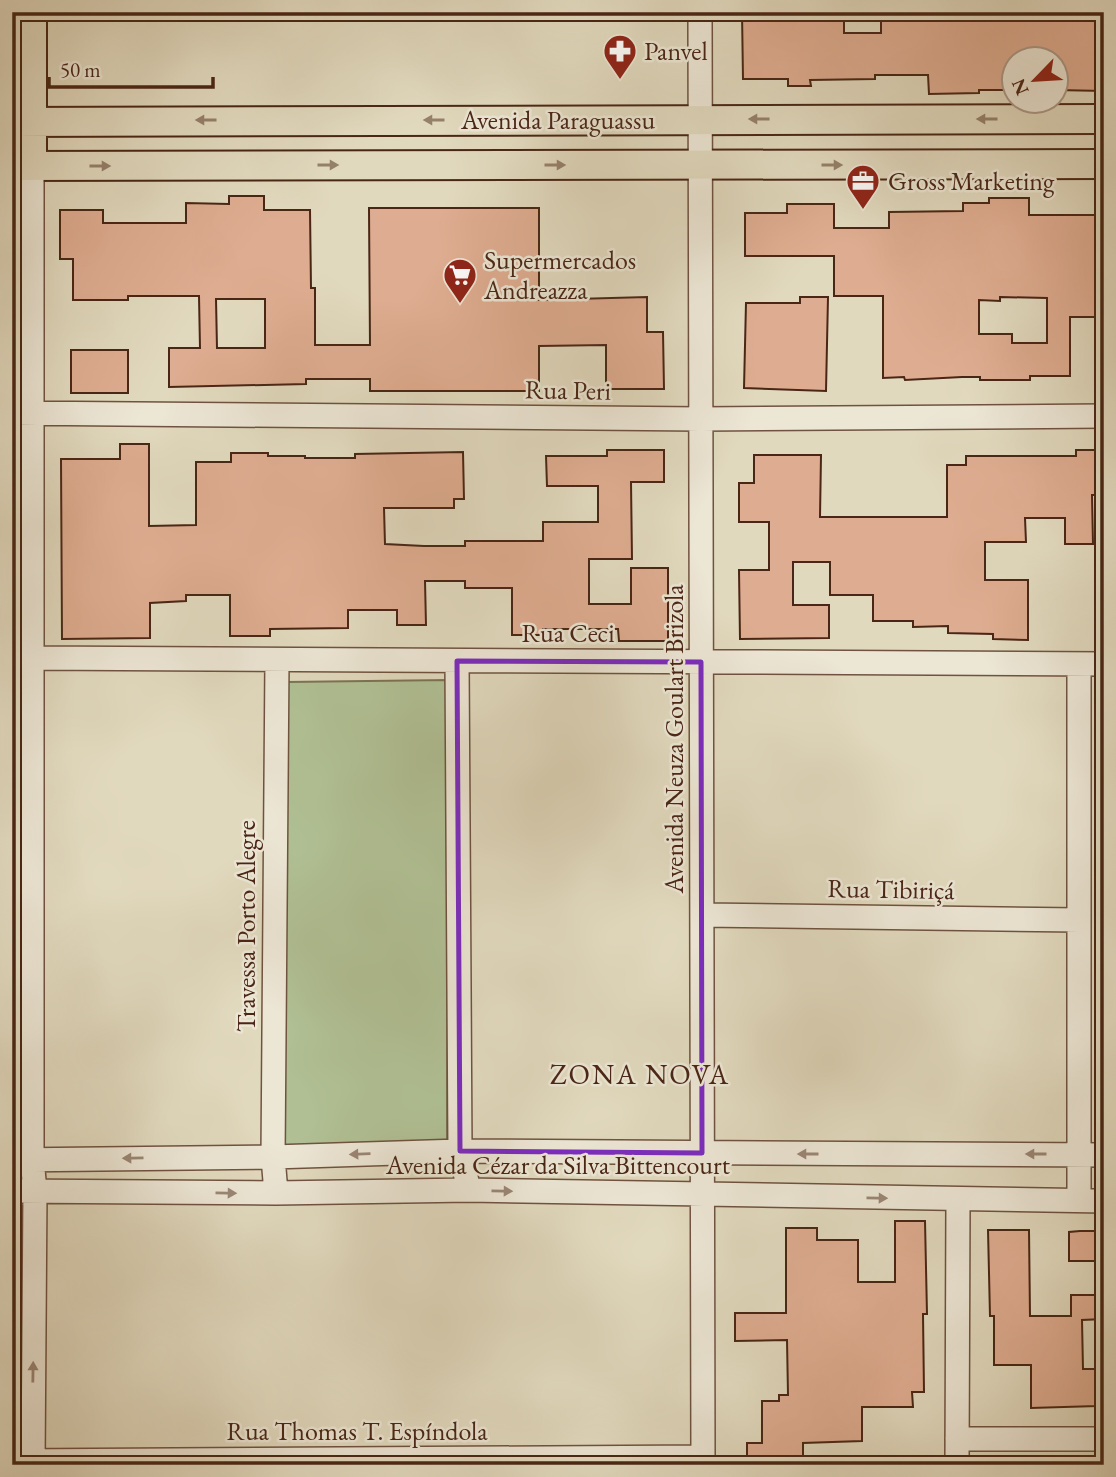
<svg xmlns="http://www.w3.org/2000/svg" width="1116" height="1477" font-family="'EB Garamond',serif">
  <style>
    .green { fill: #b0c094; stroke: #7c7354; stroke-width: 2 }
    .building { fill: #deac90; stroke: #492615; stroke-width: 2; fill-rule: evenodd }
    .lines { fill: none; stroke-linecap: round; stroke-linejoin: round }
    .minor-casing { stroke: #6f533f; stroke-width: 26 }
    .major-casing { stroke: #492615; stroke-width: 32 }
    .minor { stroke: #ece6d5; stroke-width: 23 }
    .major { stroke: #e1d9be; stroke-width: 28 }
    .oneway { fill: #95806a }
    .oneway2 { fill: #9a8675 }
    .marked { fill: none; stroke: #7b2cbf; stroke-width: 5; stroke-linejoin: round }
    .labels { text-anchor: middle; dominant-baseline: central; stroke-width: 5; stroke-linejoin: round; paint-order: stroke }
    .poi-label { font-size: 26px; fill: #492615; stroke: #ece6d5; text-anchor: start }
    .street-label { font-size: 26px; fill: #492615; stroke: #ece6d5 }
    .neighbourhood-label { font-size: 28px; letter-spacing: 2px; fill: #492615; stroke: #ece6d5 }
  </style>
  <rect width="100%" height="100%" fill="#e1d9be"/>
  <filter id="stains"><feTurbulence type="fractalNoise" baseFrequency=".00286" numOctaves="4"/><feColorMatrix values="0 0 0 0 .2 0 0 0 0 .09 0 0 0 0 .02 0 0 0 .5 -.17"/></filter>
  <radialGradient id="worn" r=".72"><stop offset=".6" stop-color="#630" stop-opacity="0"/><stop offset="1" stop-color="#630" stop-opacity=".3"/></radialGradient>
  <!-- green -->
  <path class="green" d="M448,680L447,1145L284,1146L287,682Z"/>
  <!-- building -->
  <path class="building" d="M742,12H844V33H881V12H1077V16H1104V91L1056,90V60H1014V85H1008V90H979V93L929,94L928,75H875V79L810,80L811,86H788V79H743Z
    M229,196H264V210H310L311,288H315V345H370L369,208H539V300L647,297V332H663L664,389H606V345L539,346V391H370V379H306V384L169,387V348H200L199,296H128V300H73V259H60V210H103V223H186V203L229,204ZM216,299H265V348H217Z
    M989,198H1029V215H1104L1102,317H1070V376H1030V380H980V377H962L905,380L904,377L883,378V296H834V256H745V213H787V204H834V228H889V212L963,211V203H989ZM1000,297L1047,298V343H1012V334H979V300L1000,301Z
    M800,297H828L826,391L744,388L746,303H800Z
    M71,350H128V393H71Z
    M120,444H149V526L196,525V462H231V453H268V456H305V458H355V454L463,452L464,499H454V508H384L385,544L424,546H465V541H543V522H598V486H547L546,456H607V450H664V482H631L632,559H589V604H631V568H668V641H619L618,629H543V635H512V588H465V581H425L426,625H397V610H348V628L270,629V636H230V595H186V601L150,603V638L62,639L61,459H120Z
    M1076,450H1104V495H1092L1093,544H1065V518H1025L1026,542H985V580H1028V640L993,639V634L948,633V626L913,627V621H873V595H830V562H793V605H829V638L740,639L739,570H769V522H739V483H754V455H821L820,517H947V465H966V456H1076Z
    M895,1221H925L927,1314H923L924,1392H912L913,1407H862V1441L803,1443V1465H747V1443H762V1401H779V1395H788L787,1340L735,1341V1313H786V1228H817V1240H858V1282H895Z
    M988,1230H1029L1030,1316H1071V1295H1104V1319L1082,1320L1083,1369H1096L1097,1406L1031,1408V1365H994V1316H990Z
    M1080,1231H1104V1261H1069V1232Z"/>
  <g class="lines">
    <defs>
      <path id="minor" d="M700,12L703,1465
        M32,166V1159L35,1191L33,1465
        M12,413L701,419L1104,416
        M32,658L1104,664
        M457,661L460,1151L469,1190
        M702,915L1079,920
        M12,1160L273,1157L460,1151L1104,1155
        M12,1191L276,1193L469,1190L1104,1201
        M276,1193L273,1157L277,660
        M1079,1200V664
        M957,1439H1104
        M12,1461L703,1457
        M957,1465L958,1200"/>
      <path id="major" d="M32,12V166
        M12,122L1104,119
        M12,166L1104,164"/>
    </defs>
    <!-- minor casing -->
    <use href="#minor" class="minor-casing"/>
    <!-- major casing -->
    <use href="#major" class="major-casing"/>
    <!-- minor -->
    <use href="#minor" class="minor"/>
    <!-- major -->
    <use href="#major" class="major"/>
  </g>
  <!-- one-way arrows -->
  <defs><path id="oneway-solid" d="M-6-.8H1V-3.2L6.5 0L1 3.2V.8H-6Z" transform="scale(1.75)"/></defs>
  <g class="oneway">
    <use href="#oneway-solid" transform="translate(759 119) rotate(180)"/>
    <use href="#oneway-solid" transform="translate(987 119) rotate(180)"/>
    <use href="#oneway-solid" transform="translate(206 120) rotate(180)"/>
    <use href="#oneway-solid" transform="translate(434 120) rotate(180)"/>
    <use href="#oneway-solid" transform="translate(328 165)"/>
    <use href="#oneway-solid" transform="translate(555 165)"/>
    <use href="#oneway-solid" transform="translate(832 165)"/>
    <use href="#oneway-solid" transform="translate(100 166)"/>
  </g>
  <g class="oneway2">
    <use href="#oneway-solid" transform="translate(360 1154) rotate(178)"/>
    <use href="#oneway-solid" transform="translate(808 1154) rotate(-180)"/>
    <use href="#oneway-solid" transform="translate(1036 1154) rotate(-180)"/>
    <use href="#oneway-solid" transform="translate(133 1158) rotate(179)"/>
    <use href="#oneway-solid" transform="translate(502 1191) rotate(1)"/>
    <use href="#oneway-solid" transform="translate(226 1193) rotate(1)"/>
    <use href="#oneway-solid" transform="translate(877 1198) rotate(1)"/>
    <use href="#oneway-solid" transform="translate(33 1372) rotate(-89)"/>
  </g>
  <!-- marked area -->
  <path class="marked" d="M457,661L701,662L702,1153L460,1151Z"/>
  <!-- icons -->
  <defs>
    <symbol id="pharmacy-pin" viewBox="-11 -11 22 30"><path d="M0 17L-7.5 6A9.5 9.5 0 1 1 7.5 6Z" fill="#8f2418" stroke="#ece6d5"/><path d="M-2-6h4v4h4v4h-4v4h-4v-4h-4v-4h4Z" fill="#fff"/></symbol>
    <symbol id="office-pin" viewBox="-11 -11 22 30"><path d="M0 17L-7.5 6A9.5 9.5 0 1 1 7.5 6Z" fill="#8f2418" stroke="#ece6d5"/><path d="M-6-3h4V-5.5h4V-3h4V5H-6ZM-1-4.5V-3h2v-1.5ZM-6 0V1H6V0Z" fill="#fff"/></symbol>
    <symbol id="supermarket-pin" viewBox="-11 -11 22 30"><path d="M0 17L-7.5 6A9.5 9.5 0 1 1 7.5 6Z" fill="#8f2418" stroke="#ece6d5"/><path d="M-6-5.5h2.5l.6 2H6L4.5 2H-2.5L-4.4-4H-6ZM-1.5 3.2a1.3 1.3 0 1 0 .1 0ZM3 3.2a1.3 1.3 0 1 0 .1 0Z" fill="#fff"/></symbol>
  </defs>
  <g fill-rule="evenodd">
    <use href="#pharmacy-pin" x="601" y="32" width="38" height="52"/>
    <use href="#office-pin" x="844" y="162" width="38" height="52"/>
    <use href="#supermarket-pin" x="441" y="256" width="38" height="52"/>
  </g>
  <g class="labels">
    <!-- poi labels -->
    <g class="poi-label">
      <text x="644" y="51">Panvel</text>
      <text x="888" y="181">Gross Marketing</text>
      <text x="484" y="260">Supermercados<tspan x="484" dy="30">Andreazza</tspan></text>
    </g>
    <!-- street labels -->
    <g class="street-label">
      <text x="558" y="120">Avenida Paraguassu</text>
      <text transform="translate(568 390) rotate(1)">Rua Peri</text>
      <text x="568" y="633">Rua Ceci</text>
      <text transform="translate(674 739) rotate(-90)">Avenida Neuza Goulart Brizola</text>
      <text transform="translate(891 889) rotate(1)">Rua Tibiriçá</text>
      <text transform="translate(246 926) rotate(-90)">Travessa Porto Alegre</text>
      <text x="558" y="1165">Avenida Cézar da Silva Bittencourt</text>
      <text x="357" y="1431">Rua Thomas T. Espíndola</text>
    </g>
    <!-- neighbourhood labels -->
    <g class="neighbourhood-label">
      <text x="640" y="1074">ZONA NOVA</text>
    </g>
  </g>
  <!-- margin -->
  <rect width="1116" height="1477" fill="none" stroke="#e1d9be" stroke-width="42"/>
  <rect x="14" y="14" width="1088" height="1449" fill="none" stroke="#492615" stroke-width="3.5"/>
  <rect x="21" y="21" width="1074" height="1435" fill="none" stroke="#492615" stroke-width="2"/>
  <!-- north arrow -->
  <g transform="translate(1035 80) rotate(245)"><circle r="33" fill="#ece6d5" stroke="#ab9988" stroke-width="2"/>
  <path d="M0-5L12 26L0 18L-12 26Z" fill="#8f2418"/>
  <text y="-10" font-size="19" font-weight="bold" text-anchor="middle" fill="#492615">N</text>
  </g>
  <!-- scale -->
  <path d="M49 77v10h164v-10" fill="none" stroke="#492615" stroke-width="3.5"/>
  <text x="60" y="77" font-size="21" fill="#492615" stroke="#ece6d5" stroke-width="5" paint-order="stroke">50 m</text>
  <rect width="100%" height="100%" filter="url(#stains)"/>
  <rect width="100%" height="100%" fill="url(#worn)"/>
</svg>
